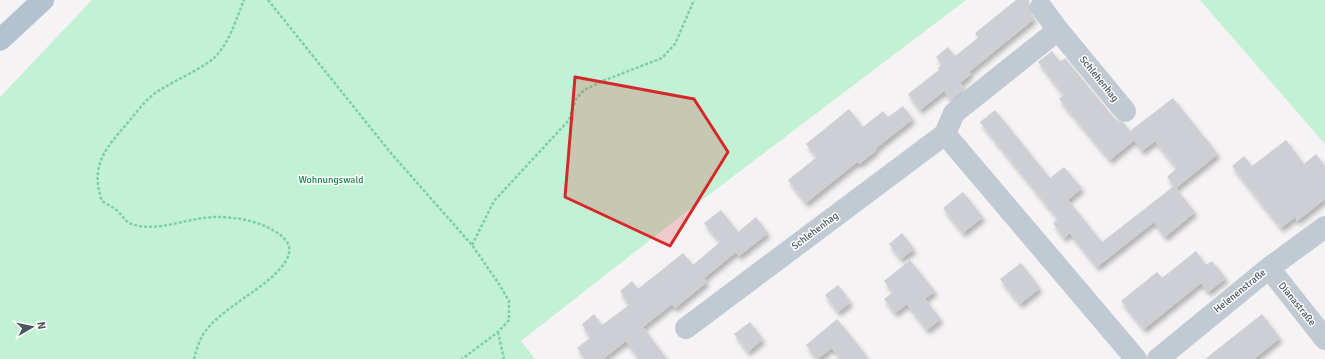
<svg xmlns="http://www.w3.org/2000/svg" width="1325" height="359" font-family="Signika,sans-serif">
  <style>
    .green { fill: #c3f1d5 }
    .building { fill: #cdcfd5; filter: url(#shadow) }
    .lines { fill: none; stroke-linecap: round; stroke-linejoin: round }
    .path { stroke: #7ad0a6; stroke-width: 2.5; stroke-dasharray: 3 2; stroke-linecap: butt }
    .minor { stroke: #c1cad2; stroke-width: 22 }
    .major { stroke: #b3c2d1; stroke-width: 22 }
    .marked { fill: #d62828; fill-opacity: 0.2; stroke: #d62828; stroke-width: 3; stroke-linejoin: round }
    .labels { text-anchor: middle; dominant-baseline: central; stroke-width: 3; stroke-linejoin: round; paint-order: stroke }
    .street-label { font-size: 10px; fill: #4a5661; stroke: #fff }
    .park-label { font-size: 10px; fill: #17864f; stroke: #fff }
  </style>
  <defs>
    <filter id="shadow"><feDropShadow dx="2.5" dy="4.5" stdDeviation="2" flood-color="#0004"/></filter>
  </defs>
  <rect width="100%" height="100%" fill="#f5f3f3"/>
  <!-- green -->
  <path class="green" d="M92,0H966L677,219L521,341L535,359H0V97Z
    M1200,0H1325V144Z"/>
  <!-- building -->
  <path class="building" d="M1016,0H1029V9L1034,19L969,72L971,74L960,83L965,89L951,100L944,91L920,110L908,94L939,70L938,68L942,65L936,57L948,47L955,56L978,38L975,33Z
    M1052,51L1060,62L1065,58L1115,119L1124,123L1130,131L1173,98L1218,154L1176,188L1167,177L1177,168L1155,141L1142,151L1134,140L1110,160L1059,99L1064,95L1038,62Z
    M903,106L913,119L875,149L877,150L859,164L857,162L806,203L788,180L817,157L806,144L849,109L863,127L883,111L888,117Z
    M995,110L1050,178L1064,167L1082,188L1068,200L1102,242L1174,186L1195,212L1165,237L1154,222L1097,267L1070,233L1064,238L1053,223L1058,219L980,122Z
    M1286,140L1304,164L1316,154L1325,166V199L1297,221L1295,217L1281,228L1232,166L1244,156L1252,166Z
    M963,192L983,217L963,233L943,208Z
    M721,210L738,232L756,217L768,233L739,256L736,252L704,278L707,282L675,308L672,304L643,327L667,359H639L626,341L603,359H586L577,348L590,338L582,324L594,314L602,325L629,305L620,291L632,281L638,289L683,253L693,265L720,242L704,223Z
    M902,233L914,249L901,259L889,244Z
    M1196,251L1206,265L1212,261L1226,278L1208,292L1201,283L1144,329L1121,301L1157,272L1162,278Z
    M910,260L935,291L925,299L941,319L927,330L907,304L895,313L884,299L893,292L884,281Z
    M1021,263L1040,288L1020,304L1000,279Z
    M838,285L851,302L838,312L825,295Z
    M1262,314L1280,338L1254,359H1205Z
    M837,319L851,336L869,359H841L832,348L817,359L806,345Z
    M750,322L763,339L748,352L734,334Z"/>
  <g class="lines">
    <!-- path -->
    <path class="path" d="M268,0L390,152L472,245L499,284L509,301V320L498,332L462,359
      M472,245L494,201L569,120L576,99L584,90L605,80L662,58L675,44L694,0
      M498,332L504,359
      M194,359C196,351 199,341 204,333C220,310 255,294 276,273C284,265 294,253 287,242C282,235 275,231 267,227C252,220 234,217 217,217C190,217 166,230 139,226C122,223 126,217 115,209C111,206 106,204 102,201C89,164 107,147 130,120C139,109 148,97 160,90C174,81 205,67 215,57C230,42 236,19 244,0"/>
    <!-- minor -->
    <path class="minor" d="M1058,30L1125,111
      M945,134L954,113L1058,30L1041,7
      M1269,268L1325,339
      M686,328L945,134L1136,359
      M1158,359L1269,268L1325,227"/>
    <!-- major -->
    <path class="major" d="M0,40L43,0"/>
  </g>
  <!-- marked area -->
  <path class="marked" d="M575,77L694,99L728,152L670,246L565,197Z"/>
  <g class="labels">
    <!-- street labels -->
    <g class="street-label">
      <text transform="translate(1099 79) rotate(51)">Schlehenhag</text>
      <text transform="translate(815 231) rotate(-37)">Schlehenhag</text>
      <text transform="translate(1240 291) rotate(-39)">Helenenstraße</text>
      <text transform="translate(1297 304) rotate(51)">Dianastraße</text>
    </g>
    <!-- park labels -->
    <g class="park-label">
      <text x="331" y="180">Wohnungswald</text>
    </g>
  </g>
  <!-- north arrow -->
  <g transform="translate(32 327) rotate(81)" stroke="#ffffff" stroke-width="3" paint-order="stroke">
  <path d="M0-3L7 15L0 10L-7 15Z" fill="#4a5661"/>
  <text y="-6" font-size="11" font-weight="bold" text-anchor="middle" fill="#4a5661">N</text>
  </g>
</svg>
